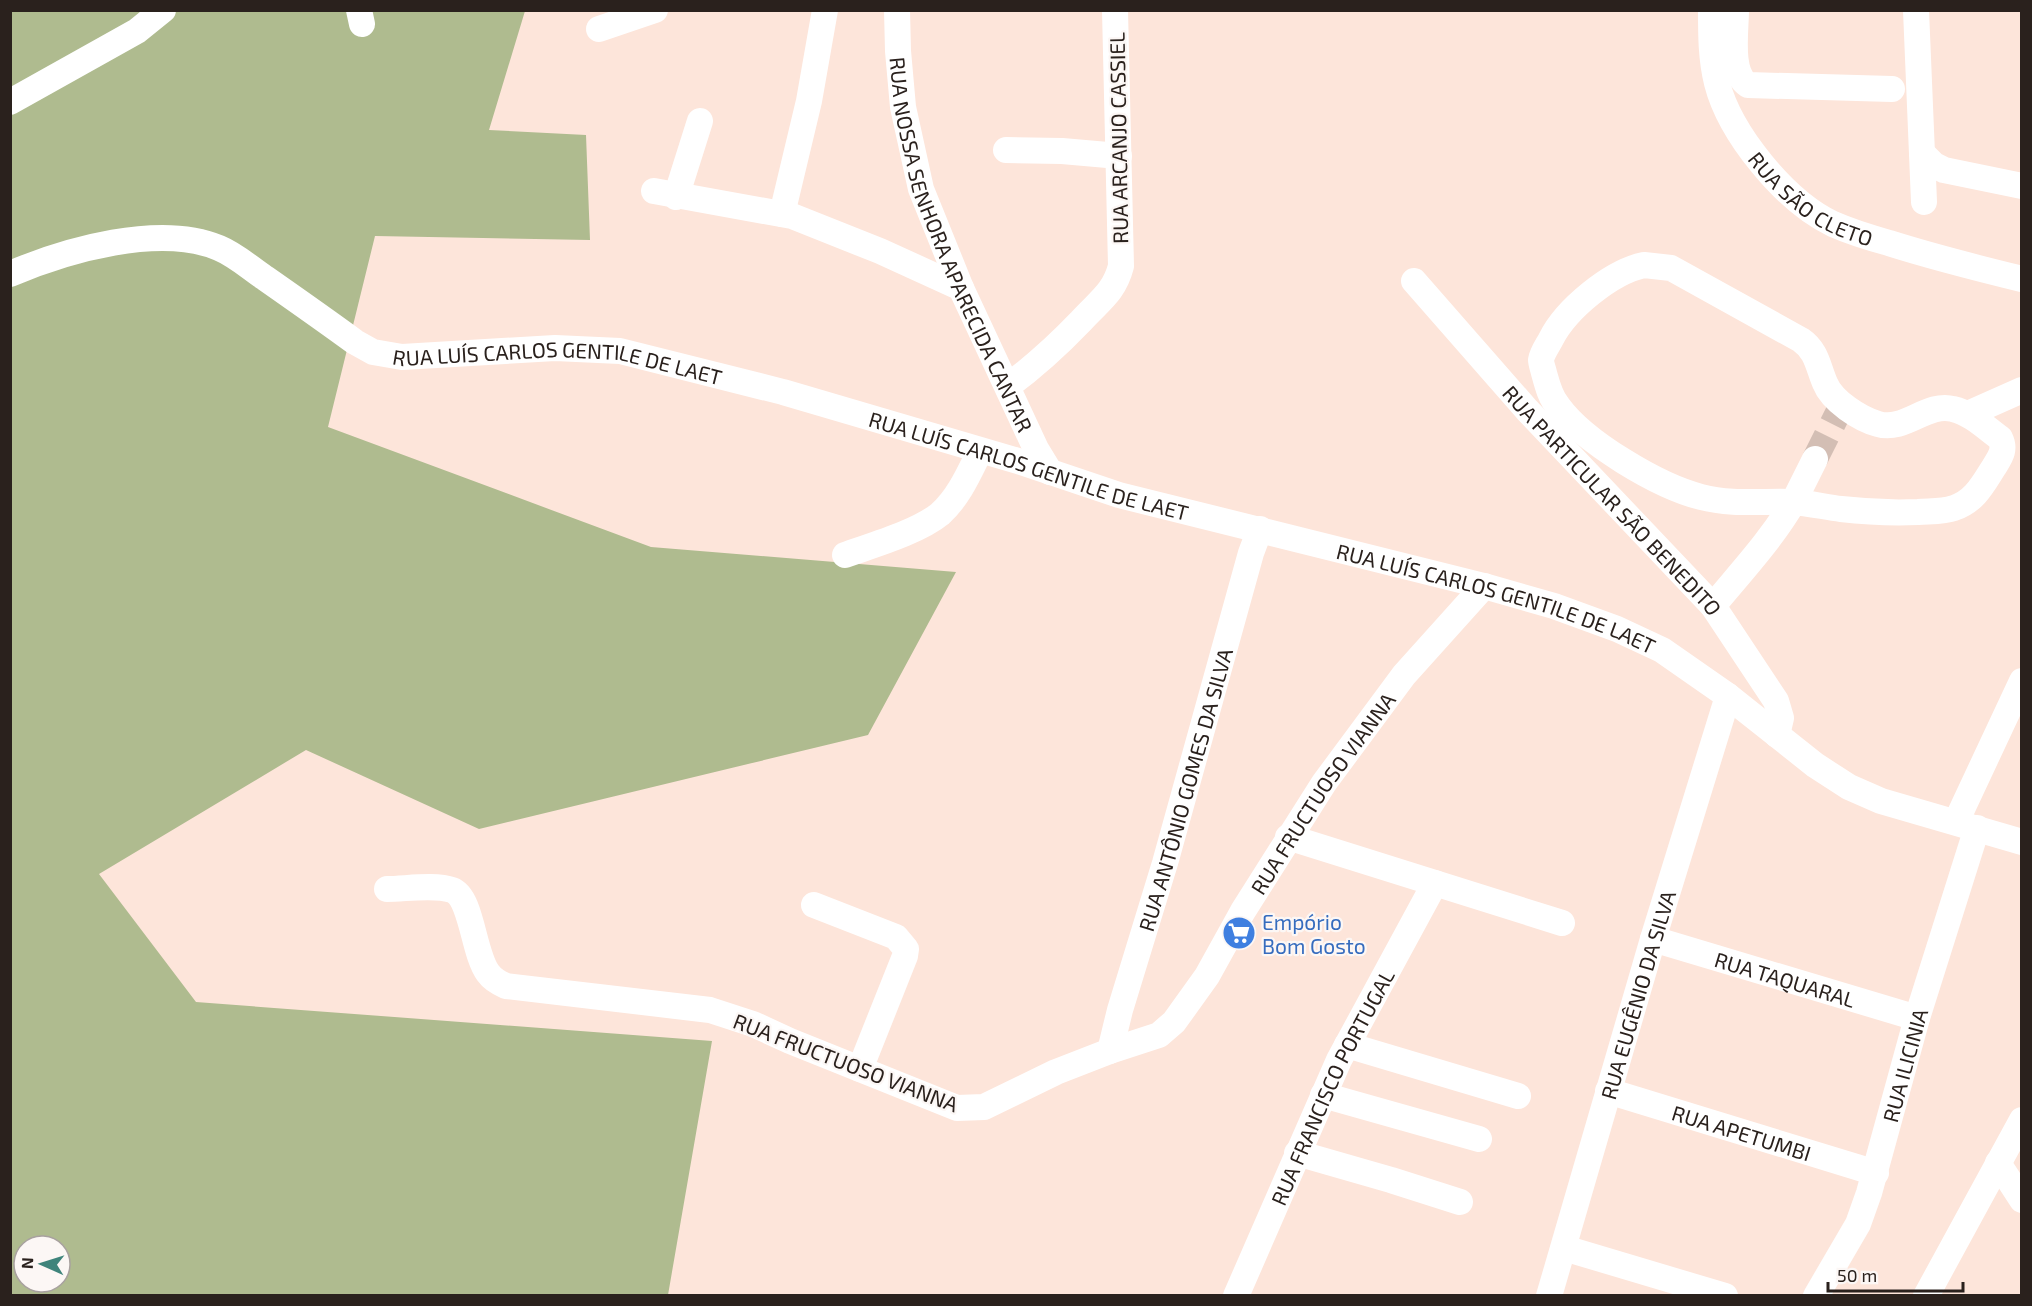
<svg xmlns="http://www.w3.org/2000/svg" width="2032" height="1306" font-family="'Exo 2',sans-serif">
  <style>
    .forest { fill: #afbb8f; fill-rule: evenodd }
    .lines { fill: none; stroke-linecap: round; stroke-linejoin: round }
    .minor-tunnel { stroke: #d3beb4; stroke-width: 26; stroke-dasharray: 26 13; stroke-linecap: butt }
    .minor { stroke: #fff; stroke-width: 26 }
    .labels { text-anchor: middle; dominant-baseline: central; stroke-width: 4.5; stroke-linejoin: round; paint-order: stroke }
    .street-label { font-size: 21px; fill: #2a211d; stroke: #fcf7f5 }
    .shop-label { font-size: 21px; fill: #366cbe; stroke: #fcf7f5; text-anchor: start }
  </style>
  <rect width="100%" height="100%" fill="#fde5da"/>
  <!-- forest -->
  <path class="forest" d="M10,11H525L489,130L586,135L590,240L375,236L328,427L651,547L956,572L868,735L479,829L306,750L99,874L196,1002L712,1041L668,1295H11ZM24,1246H60V1282H24Z"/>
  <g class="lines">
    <!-- minor-tunnel -->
    <path class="minor-tunnel" d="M1815,459L1840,409"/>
    <!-- minor -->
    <g class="minor">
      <path d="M359,10L362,24"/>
      <path id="s1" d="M897,10L898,51L903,107L921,189L961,288L1036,449L1050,472"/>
      <path id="s2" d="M1711,10C1711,35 1711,59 1717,83C1730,134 1785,201 1833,224C1851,232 1871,238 1889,243C1933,257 1977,268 2022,279"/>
      <path d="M1736,10C1736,31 1729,73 1748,85L1892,89"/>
      <path d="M1916,10L1924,202"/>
      <path d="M599,29L655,10"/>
      <path d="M10,102L137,31L163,10"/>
      <path d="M1006,150L1062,151L1119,156"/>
      <path d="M1922,153L1934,165L1944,170L2022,186"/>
      <path d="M654,191L792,216L880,251L961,288"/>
      <path d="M676,197L700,121"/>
      <path d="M782,214L809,101L825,10"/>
      <path d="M1644,265L1671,268L1801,340C1817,351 1818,367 1825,383C1832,401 1860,419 1878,424C1905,432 1927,402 1953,409C1971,413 1986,428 2000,438C2006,450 2000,457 1994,467C1983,484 1975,501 1954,508C1943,512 1930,511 1918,512C1893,513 1867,512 1841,509C1825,507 1808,503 1792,502C1762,501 1731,505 1701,497C1658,486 1584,442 1558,406C1550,397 1547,384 1544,373C1543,369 1541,363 1541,360C1542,353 1548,345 1551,339C1566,309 1611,272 1644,265Z"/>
      <path id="s3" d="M10,274C66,250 160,223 219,248C236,255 250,268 265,278C295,299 325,320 355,342L373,352L402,357L555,348L620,351L783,392L1018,461L1119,495L1484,586L1554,606L1617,629L1662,650L1728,696L1815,765L1849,787L1881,801L2022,842"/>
      <path id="s4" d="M1414,281L1527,410L1713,606L1776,701L1781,718L1777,735"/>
      <path d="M1008,386C1035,366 1058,345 1081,321C1099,301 1114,293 1121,266L1115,10"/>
      <path d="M1968,414L2022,390"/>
      <path d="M845,555C873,545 918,532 940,514C959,497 969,473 980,451"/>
      <path d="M1713,606C1741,572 1772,539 1794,501C1801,487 1808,473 1815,459"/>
      <path d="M1956,822L2022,681"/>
      <path d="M1288,837L1562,923"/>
      <path id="s5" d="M387,889C405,889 435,884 452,890C472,897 473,953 488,973C493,980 499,983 506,986L710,1010L753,1024L790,1041L957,1108L984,1107L1056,1072L1110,1051L1159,1035L1174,1022L1207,976L1243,911L1324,783L1404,675L1484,586"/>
      <path d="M814,905L896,937L906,949L905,956L860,1069"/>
      <path id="s6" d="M1653,939L1917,1018"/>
      <path d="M1347,1045L1518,1096"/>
      <path id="s7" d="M1110,1051L1120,1010L1165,863L1251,553L1260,529"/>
      <path id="s8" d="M1608,1091L1876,1173"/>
      <path d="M1323,1095L1479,1139"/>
      <path d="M1297,1153L1391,1180L1460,1202"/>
      <path d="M1998,1163L2022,1200"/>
      <path d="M1564,1248L1725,1296"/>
      <path id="s9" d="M1236,1296L1339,1060L1435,883"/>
      <path id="s10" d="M1549,1296L1653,939L1728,696"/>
      <path id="s11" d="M1816,1296L1858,1224L1869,1193L1917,1018L1977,828"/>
      <path d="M1926,1296L2022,1120"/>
    </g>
  </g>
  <!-- icons -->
  <defs>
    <symbol id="supermarket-disc" viewBox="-11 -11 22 22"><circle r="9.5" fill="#3f7fe0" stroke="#fcf7f5"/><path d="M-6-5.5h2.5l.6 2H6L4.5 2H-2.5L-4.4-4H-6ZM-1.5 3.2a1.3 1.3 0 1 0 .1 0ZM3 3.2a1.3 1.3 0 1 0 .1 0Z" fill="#fff"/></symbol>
  </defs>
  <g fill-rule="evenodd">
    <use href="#supermarket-disc" x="1220" y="914" width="38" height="38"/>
  </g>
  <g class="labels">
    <!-- street labels -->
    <g class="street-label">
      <text transform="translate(1118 138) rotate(-91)">RUA ARCANJO CASSIEL</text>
      <text stroke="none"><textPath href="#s2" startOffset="228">RUA SÃO CLETO</textPath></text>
      <text stroke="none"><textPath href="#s1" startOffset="246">RUA NOSSA SENHORA APARECIDA CANTAR</textPath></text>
      <text stroke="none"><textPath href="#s3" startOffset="588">RUA LUÍS CARLOS GENTILE DE LAET</textPath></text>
      <text stroke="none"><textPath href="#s3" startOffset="1074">RUA LUÍS CARLOS GENTILE DE LAET</textPath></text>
      <text stroke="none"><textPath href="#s4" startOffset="296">RUA PARTICULAR SÃO BENEDITO</textPath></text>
      <text stroke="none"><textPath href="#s3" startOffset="1560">RUA LUÍS CARLOS GENTILE DE LAET</textPath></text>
      <text stroke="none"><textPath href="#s7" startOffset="272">RUA ANTÔNIO GOMES DA SILVA</textPath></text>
      <text stroke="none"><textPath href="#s5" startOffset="1161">RUA FRUCTUOSO VIANNA</textPath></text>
      <text stroke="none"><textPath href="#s6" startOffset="138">RUA TAQUARAL</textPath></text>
      <text stroke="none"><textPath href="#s10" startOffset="314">RUA EUGÊNIO DA SILVA</textPath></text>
      <text transform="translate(846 1062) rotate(21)">RUA FRUCTUOSO VIANNA</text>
      <text stroke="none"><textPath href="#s11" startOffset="249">RUA ILICINIA</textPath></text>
      <text stroke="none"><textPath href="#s9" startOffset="230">RUA FRANCISCO PORTUGAL</textPath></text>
      <text stroke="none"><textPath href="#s8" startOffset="140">RUA APETUMBI</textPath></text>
    </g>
    <!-- shop labels -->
    <g class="shop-label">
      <text x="1262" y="921">Empório<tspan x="1262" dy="24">Bom Gosto</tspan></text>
    </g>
  </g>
  <!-- border -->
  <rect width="2032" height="1306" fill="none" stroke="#2a211d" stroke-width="24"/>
  <!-- north arrow -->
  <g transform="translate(42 1264) rotate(273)"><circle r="28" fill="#fcf7f5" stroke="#a8a19f" stroke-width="1.5"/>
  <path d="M0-4.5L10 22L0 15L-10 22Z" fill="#3f847b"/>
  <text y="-9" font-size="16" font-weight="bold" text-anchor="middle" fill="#2a211d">N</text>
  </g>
  <!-- scale -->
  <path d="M1828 1282v9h135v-9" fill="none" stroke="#2a211d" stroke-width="3"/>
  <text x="1837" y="1282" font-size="18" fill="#2a211d" stroke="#fcf7f5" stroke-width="4.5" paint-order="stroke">50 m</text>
</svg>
